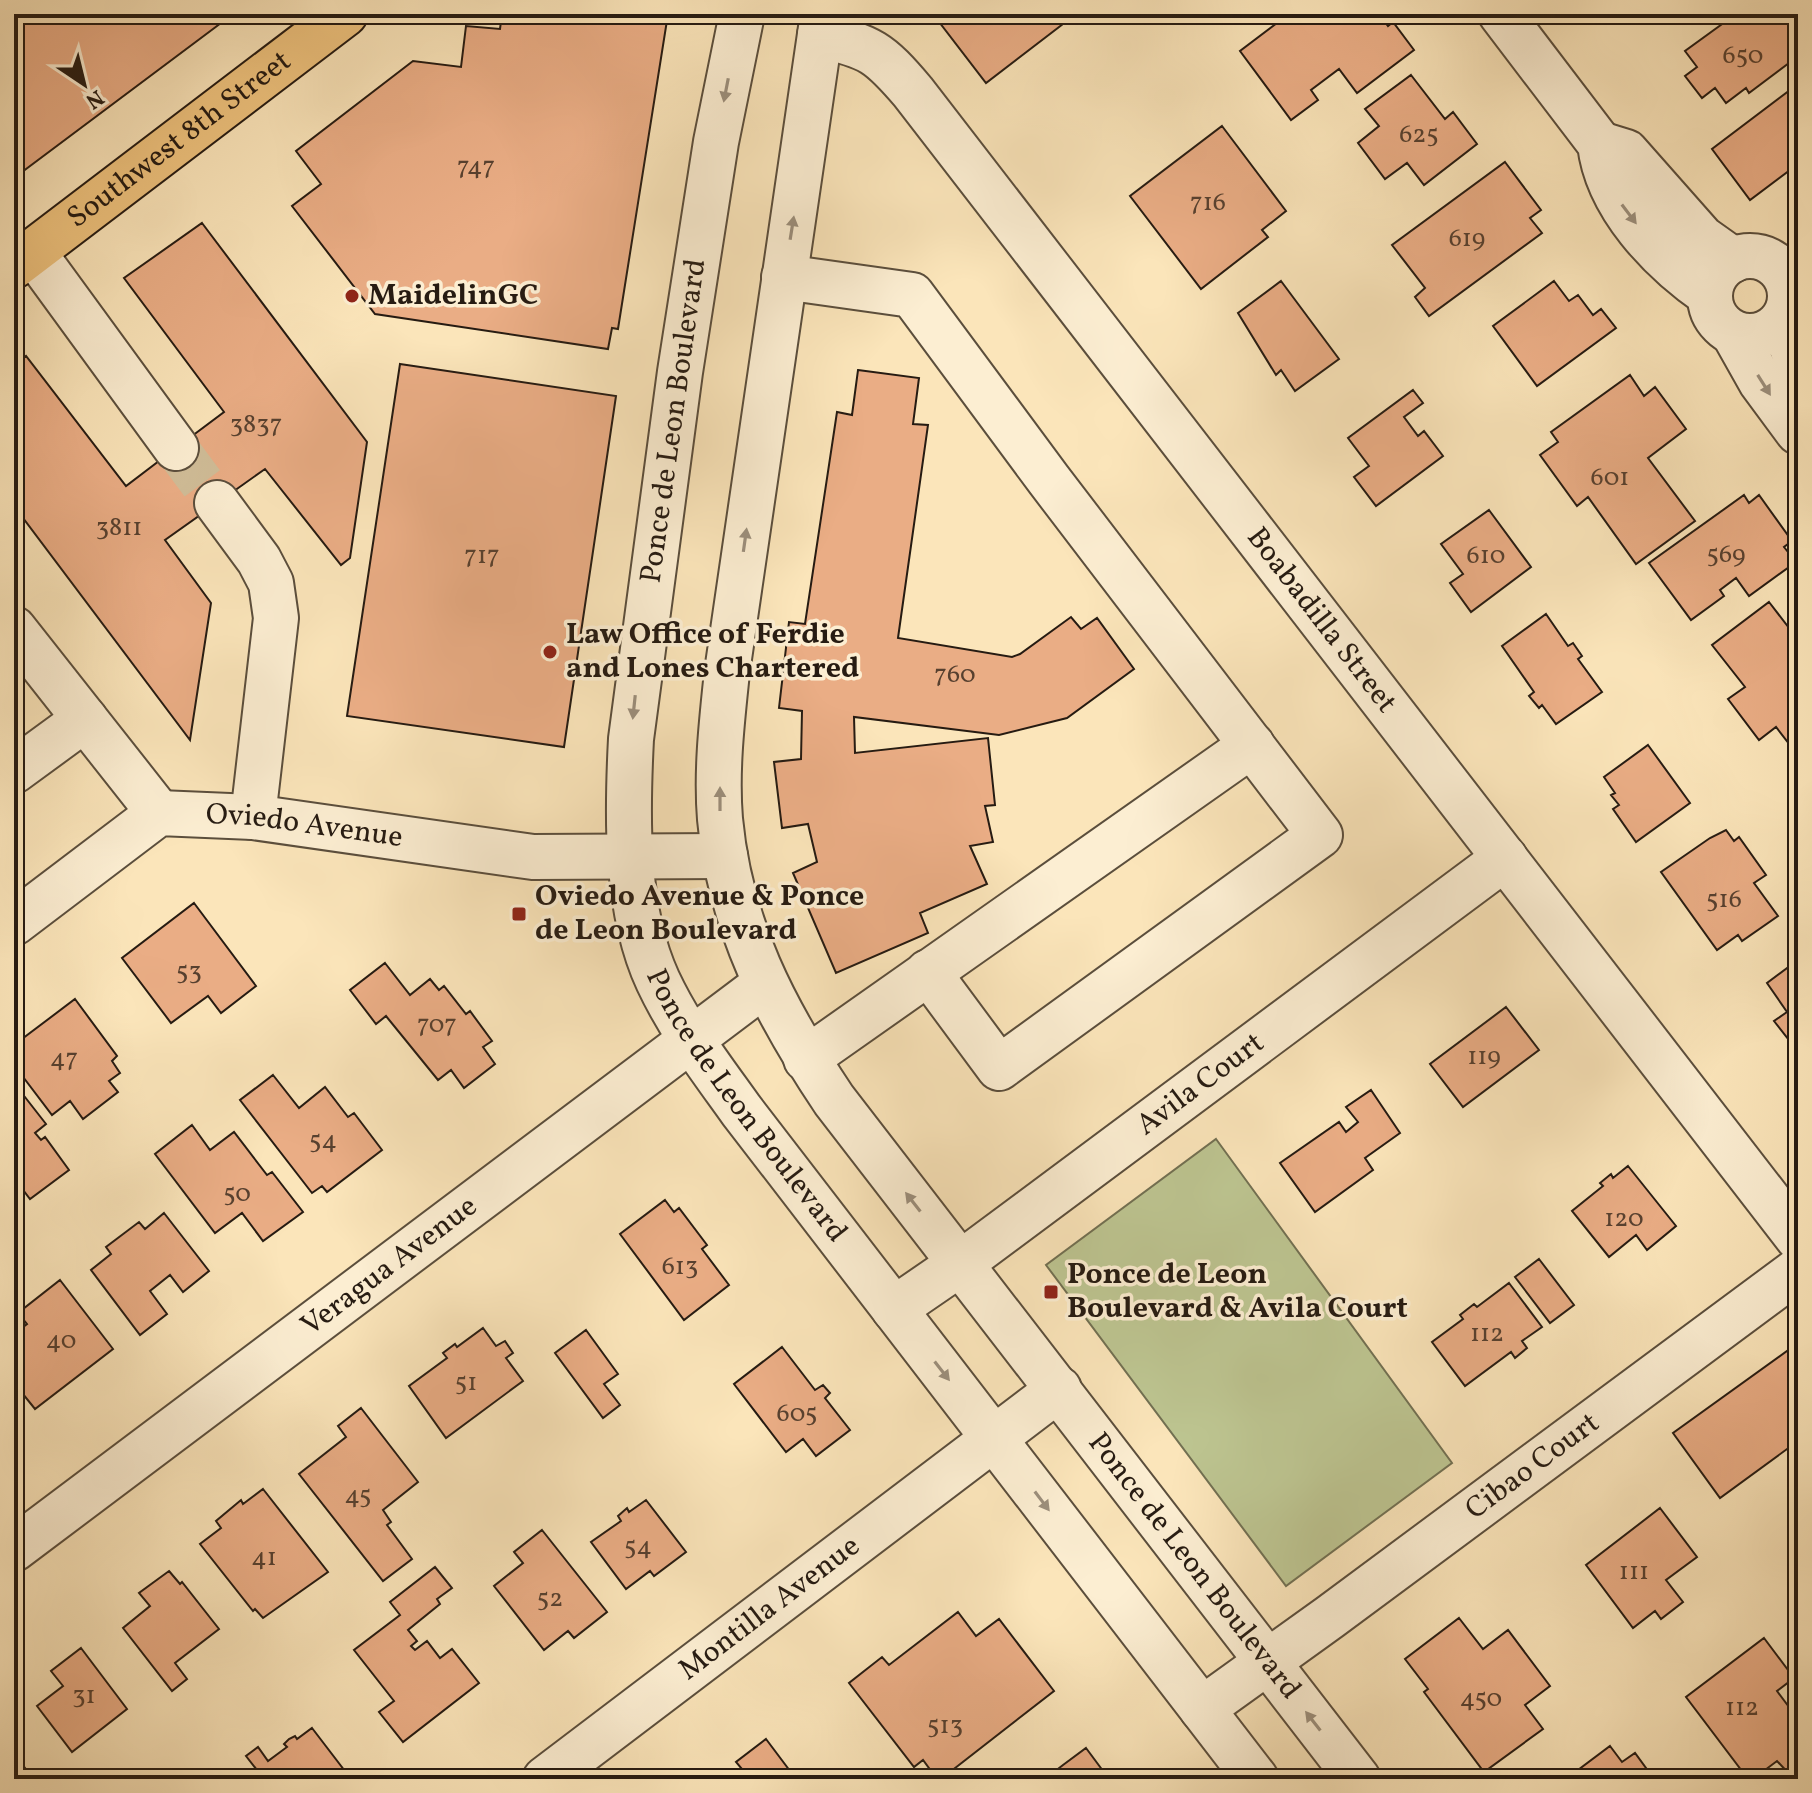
<svg xmlns="http://www.w3.org/2000/svg" width="1812" height="1793" font-family="Vollkorn,serif">
  <style>
    .green { fill: #bdc591; stroke: #727052; stroke-width: 2 }
    .building { fill: #eaad85; stroke: #261b12; stroke-width: 2 }
    .lines { fill: none; stroke-linecap: round; stroke-linejoin: round }
    .minor-tunnel { stroke: #d0bd98; stroke-width: 44; stroke-dasharray: 44 22; stroke-linecap: butt }
    .minor-casing { stroke: #5b4e3c; stroke-width: 48 }
    .major-casing { stroke: #261b12; stroke-width: 48 }
    .minor { stroke: #fceed2; stroke-width: 44 }
    .major { stroke: #eec27d; stroke-width: 44 }
    .oneway { fill: #9c8f7c }
    .poi-dot { fill: #8f2418; stroke: #fceed2; stroke-width: 3 }
    .labels { text-anchor: middle; dominant-baseline: central; stroke-width: 7; stroke-linejoin: round; paint-order: stroke }
    .number-label { font-size: 26px; fill: #57402f }
    .street-label { font-size: 30px; fill: #261b12; stroke: #fceed2 }
    .poi-label { font-size: 30px; font-weight: bold; fill: #261b12; stroke: #fceed2; text-anchor: start }
  </style>
  <rect width="100%" height="100%" fill="#fbe5ba"/>
  <filter id="stains"><feTurbulence type="fractalNoise" baseFrequency=".0025" numOctaves="4"/><feColorMatrix values="0 0 0 0 .2 0 0 0 0 .09 0 0 0 0 .02 0 0 0 .5 -.17"/></filter>
  <radialGradient id="worn" r=".72"><stop offset=".6" stop-color="#630" stop-opacity="0"/><stop offset="1" stop-color="#630" stop-opacity=".3"/></radialGradient>
  <!-- green -->
  <path class="green" d="M1216,1139L1452,1463L1286,1586L1046,1265Z"/>
  <!-- building -->
  <path class="building" d="M34,14H233L14,178V29Z
    M502,14H668L618,329L612,328L608,349L375,314L292,206L321,184L296,151L413,61L461,67L466,26L500,29Z
    M933,14H1076L986,83Z
    M1289,14H1379L1388,26L1393,22L1414,50L1357,93L1339,69L1311,90L1318,100L1291,120L1240,51Z
    M1736,14H1798V64L1793,60L1749,93L1746,88L1726,103L1715,88L1702,98L1685,76L1697,67L1685,51Z
    M1411,75L1445,119L1453,112L1477,144L1424,185L1407,163L1385,179L1358,143L1379,126L1365,109Z
    M1798,84V164L1750,200L1712,149Z
    M1222,126L1286,211L1262,230L1268,237L1201,289L1130,196Z
    M1505,162L1541,210L1530,218L1542,233L1429,316L1415,297L1425,288L1392,245Z
    M202,223L367,442L350,558L341,565L265,469L165,540L211,603L190,740L14,506V365L26,356L126,486L176,448L224,412L124,278Z
    M1281,281L1339,359L1295,391L1281,370L1276,375L1238,313Z
    M1554,281L1569,301L1578,295L1593,315L1601,309L1616,328L1537,386L1493,326Z
    M400,364L616,396L564,747L347,716Z
    M858,370L919,378L913,424L928,425L898,638L1012,657L1020,654L1071,617L1081,629L1097,618L1134,669L1067,718L999,735L854,717L855,753L988,738L995,805L985,806L993,842L970,846L987,884L920,913L928,933L836,973L793,873L817,862L808,824L782,828L774,762L801,759L802,711L779,708L789,622L805,624L837,412L852,415Z
    M1630,375L1644,396L1655,387L1686,429L1648,458L1695,521L1636,564L1588,497L1577,506L1540,455L1558,442L1551,432Z
    M1413,390L1423,403L1404,417L1418,436L1424,431L1443,456L1376,506L1354,477L1369,466L1348,438Z
    M1744,495L1749,503L1759,495L1792,541L1784,547L1796,562L1749,596L1736,578L1720,590L1724,596L1691,620L1649,563Z
    M1489,510L1531,567L1471,612L1450,583L1463,574L1441,544Z
    M1769,602L1796,637L1798,635V739L1790,745L1776,727L1759,740L1728,699L1745,687L1712,645Z
    M1546,614L1568,646L1573,643L1582,656L1578,659L1602,692L1556,724L1542,705L1539,708L1529,696L1534,692L1502,646Z
    M1648,745L1690,803L1636,842L1613,809L1619,805L1611,795L1615,793L1604,777Z
    M1726,830L1734,841L1739,837L1766,875L1754,883L1778,916L1742,941L1738,935L1717,950L1661,872L1710,838Z
    M194,903L256,986L221,1013L208,996L171,1023L122,958Z
    M1798,960V1048L1796,1049L1774,1021L1787,1012L1767,983Z
    M385,963L410,995L430,979L439,990L444,986L466,1014L470,1011L492,1041L483,1047L495,1064L464,1088L451,1070L438,1080L386,1016L376,1024L350,990Z
    M75,999L117,1056L112,1061L120,1073L109,1081L118,1092L83,1119L70,1101L52,1115L14,1065V1045Z
    M1506,1007L1539,1050L1463,1107L1430,1064Z
    M273,1075L299,1108L325,1087L348,1117L354,1113L382,1150L327,1192L322,1186L312,1193L240,1100Z
    M14,1083L46,1124L35,1133L41,1140L45,1137L69,1170L30,1199L14,1178Z
    M1371,1090L1400,1133L1365,1158L1373,1170L1315,1212L1280,1163L1339,1122L1346,1132L1358,1122L1346,1107Z
    M192,1125L210,1150L234,1132L267,1175L272,1172L303,1212L263,1241L242,1213L215,1233L155,1154Z
    M1628,1166L1676,1226L1647,1250L1636,1235L1609,1257L1572,1211L1603,1186L1600,1183L1611,1174L1613,1178Z
    M665,1200L674,1212L679,1208L707,1245L702,1249L729,1285L684,1320L620,1234Z
    M164,1213L209,1271L183,1292L170,1275L150,1291L167,1314L140,1335L91,1270L111,1254L106,1247L139,1222L145,1229Z
    M1539,1259L1574,1305L1550,1323L1515,1277Z
    M60,1280L113,1349L35,1409L14,1383V1334L27,1324L18,1313Z
    M1509,1283L1542,1327L1522,1341L1527,1348L1515,1358L1511,1352L1465,1386L1432,1342L1463,1319L1460,1315L1474,1304L1477,1307Z
    M483,1328L496,1346L505,1341L513,1353L506,1358L523,1381L446,1438L409,1386L447,1358L443,1353L455,1344L457,1347Z
    M586,1330L618,1374L604,1384L620,1405L603,1418L555,1353Z
    M1798,1343V1441L1720,1498L1673,1433Z
    M782,1347L815,1390L823,1385L830,1393L825,1398L850,1430L816,1456L803,1439L786,1452L734,1384Z
    M361,1408L418,1482L383,1510L391,1522L387,1525L412,1559L383,1581L299,1474L346,1437L338,1426Z
    M263,1489L328,1572L263,1618L255,1609L253,1611L200,1544L221,1528L216,1521L241,1500L243,1504Z
    M646,1500L686,1552L654,1576L650,1571L626,1589L591,1542L621,1521L618,1516L627,1508L629,1512Z
    M1660,1508L1697,1557L1666,1580L1683,1602L1661,1619L1655,1611L1633,1628L1586,1565Z
    M542,1530L607,1612L574,1638L568,1631L544,1650L494,1586L523,1563L514,1552Z
    M435,1567L452,1588L437,1599L440,1604L408,1630L417,1641L411,1646L415,1650L427,1641L440,1658L452,1649L479,1683L403,1742L379,1712L394,1701L354,1650L400,1615L390,1602Z
    M169,1571L180,1584L182,1582L219,1629L175,1663L187,1679L172,1691L123,1628L150,1606L139,1593Z
    M958,1612L976,1636L999,1619L1054,1691L941,1779H937L923,1760L914,1767L849,1683L882,1657L889,1665Z
    M1459,1618L1483,1649L1508,1630L1550,1686L1525,1705L1543,1729L1484,1772L1424,1692L1428,1689L1405,1659Z
    M1764,1638L1794,1678L1777,1691L1798,1719V1776L1794,1779L1777,1761L1753,1779H1748L1686,1697Z
    M81,1648L127,1709L72,1752L37,1706L63,1686L51,1671Z
    M312,1728L351,1779H264L246,1756L258,1747L268,1761L287,1747L284,1744L289,1739L295,1736L297,1739Z
    M766,1739L796,1779H741L747,1775L736,1762Z
    M1610,1746L1622,1762L1635,1753L1654,1779H1566Z
    M1086,1748L1109,1779H1045L1063,1765Z
    M14,1753L28,1772L19,1779H14Z"/>
  <g class="lines">
    <!-- minor-tunnel -->
    <path class="minor-tunnel" d="M176,448L217,503"/>
    <defs>
      <g id="minor">
        <path id="s1" d="M742,14L716,142L680,372L631,739C627,816 625,910 658,981C680,1028 711,1068 741,1110L1256,1779"/>
        <path id="s2" d="M823,14L727,672C722,720 716,770 720,819C730,926 775,1012 834,1100L1358,1779"/>
        <path d="M1501,14L1600,144C1607,206 1661,261 1710,295"/>
        <path id="s3" d="M820,35C871,47 879,52 913,92L1798,1238"/>
        <path d="M1600,144L1626,152L1702,238L1733,260"/>
        <path d="M33,252L176,448"/>
        <circle cx="1750" cy="296" r="40"/>
        <path d="M784,277L912,295L1049,480L1320,835L999,1068L928,972"/>
        <path d="M1782,321L1798,364"/>
        <path d="M1734,334L1761,382L1798,432"/>
        <path d="M217,503L259,560L271,583L276,618L253,817"/>
        <path d="M14,629L159,813"/>
        <path d="M14,771L85,719"/>
        <path id="s4" d="M14,923L159,813L253,817L533,857L725,856"/>
        <path d="M806,1059L1252,745"/>
        <path id="s5" d="M894,1309L961,1263L1505,858"/>
        <path id="s6" d="M14,1549L765,984"/>
        <path id="s7" d="M1202,1709L1330,1617L1798,1270"/>
        <path id="s8" d="M545,1779L1059,1389"/>
      </g>
      <g id="major">
        <path id="s9" d="M14,266L345,14"/>
      </g>
    </defs>
    <!-- minor casing -->
    <use href="#minor" class="minor-casing"/>
    <!-- major casing -->
    <use href="#major" class="major-casing"/>
    <!-- minor -->
    <use href="#minor" class="minor"/>
    <!-- major -->
    <use href="#major" class="major"/>
  </g>
  <!-- one-way arrows -->
  <defs><path id="oneway-solid" d="M-6-.8H1V-3.2L6.5 0L1 3.2V.8H-6Z" transform="scale(2)"/></defs>
  <g class="oneway">
    <use href="#oneway-solid" transform="translate(726 90) rotate(101)"/>
    <use href="#oneway-solid" transform="translate(1629 214) rotate(53)"/>
    <use href="#oneway-solid" transform="translate(792 228) rotate(-81)"/>
    <use href="#oneway-solid" transform="translate(1764 385) rotate(58)"/>
    <use href="#oneway-solid" transform="translate(745 540) rotate(-82)"/>
    <use href="#oneway-solid" transform="translate(634 707) rotate(96)"/>
    <use href="#oneway-solid" transform="translate(720 799) rotate(-90)"/>
    <use href="#oneway-solid" transform="translate(913 1202) rotate(-128)"/>
    <use href="#oneway-solid" transform="translate(942 1371) rotate(52)"/>
    <use href="#oneway-solid" transform="translate(1042 1501) rotate(53)"/>
    <use href="#oneway-solid" transform="translate(1313 1721) rotate(-128)"/>
  </g>
  <!-- markers -->
  <g class="poi-dot">
    <circle cx="352" cy="296" r="8"/>
    <circle cx="550" cy="652" r="8"/>
    <rect x="511" y="906" width="16" height="16" rx="4"/>
    <rect x="1043" y="1284" width="16" height="16" rx="4"/>
  </g>
  <g class="labels">
    <!-- number labels -->
    <g class="number-label">
      <text x="1743" y="56">650</text>
      <text x="1419" y="135">625</text>
      <text x="476" y="167">747</text>
      <text x="1208" y="203">716</text>
      <text x="1467" y="239">619</text>
      <text x="256" y="425">3837</text>
      <text x="1610" y="478">601</text>
      <text x="119" y="528">3811</text>
      <text x="1726" y="555">569</text>
      <text x="482" y="556">717</text>
      <text x="1486" y="556">610</text>
      <text x="955" y="675">760</text>
      <text x="1724" y="900">516</text>
      <text x="189" y="972">53</text>
      <text x="437" y="1025">707</text>
      <text x="1484" y="1057">119</text>
      <text x="64" y="1059">47</text>
      <text x="323" y="1141">54</text>
      <text x="237" y="1194">50</text>
      <text x="1624" y="1219">120</text>
      <text x="680" y="1267">613</text>
      <text x="1487" y="1334">112</text>
      <text x="61" y="1341">40</text>
      <text x="466" y="1383">51</text>
      <text x="797" y="1414">605</text>
      <text x="358" y="1496">45</text>
      <text x="638" y="1547">54</text>
      <text x="264" y="1558">41</text>
      <text x="1634" y="1572">111</text>
      <text x="550" y="1599">52</text>
      <text x="84" y="1696">31</text>
      <text x="1481" y="1699">450</text>
      <text x="1742" y="1708">112</text>
      <text x="945" y="1726">513</text>
    </g>
    <!-- street labels -->
    <g class="street-label">
      <text stroke="none"><textPath href="#s9" startOffset="208">Southwest 8th Street</textPath></text>
      <text transform="translate(674 421) rotate(-82)">Ponce de Leon Boulevard</text>
      <text stroke="none"><textPath href="#s3" startOffset="780">Boabadilla Street</textPath></text>
      <text stroke="none"><textPath href="#s4" startOffset="328">Oviedo Avenue</textPath></text>
      <text stroke="none"><textPath href="#s5" startOffset="380">Avila Court</textPath></text>
      <text stroke="none"><textPath href="#s1" startOffset="1132">Ponce de Leon Boulevard</textPath></text>
      <text stroke="none"><textPath href="#s6" startOffset="470">Veragua Avenue</textPath></text>
      <text stroke="none"><textPath href="#s7" startOffset="410">Cibao Court</textPath></text>
      <text stroke="none"><textPath href="#s2" startOffset="1708">Ponce de Leon Boulevard</textPath></text>
      <text stroke="none"><textPath href="#s8" startOffset="282">Montilla Avenue</textPath></text>
    </g>
    <!-- poi labels -->
    <g class="poi-label">
      <text x="368" y="296">MaidelinGC</text>
      <text x="566" y="635">Law Office of Ferdie<tspan x="566" dy="34">and Lones Chartered</tspan></text>
      <text x="535" y="897">Oviedo Avenue &amp; Ponce<tspan x="535" dy="34">de Leon Boulevard</tspan></text>
      <text x="1067" y="1275">Ponce de Leon<tspan x="1067" dy="34">Boulevard &amp; Avila Court</tspan></text>
    </g>
  </g>
  <!-- margin -->
  <rect width="1812" height="1793" fill="none" stroke="#fbe5ba" stroke-width="48"/>
  <rect x="16" y="16" width="1780" height="1761" fill="none" stroke="#261b12" stroke-width="4"/>
  <rect x="24" y="24" width="1764" height="1745" fill="none" stroke="#261b12" stroke-width="2"/>
  <!-- north arrow -->
  <g transform="translate(84 84) rotate(145)" stroke="#fceed2" stroke-width="6" paint-order="stroke">
  <path d="M0-6L14 30L0 20L-14 30Z" fill="#261b12"/>
  <text y="-12" font-size="22" font-weight="bold" text-anchor="middle" fill="#261b12">N</text>
  </g>
  <rect width="100%" height="100%" filter="url(#stains)"/>
  <rect width="100%" height="100%" fill="url(#worn)"/>
</svg>
